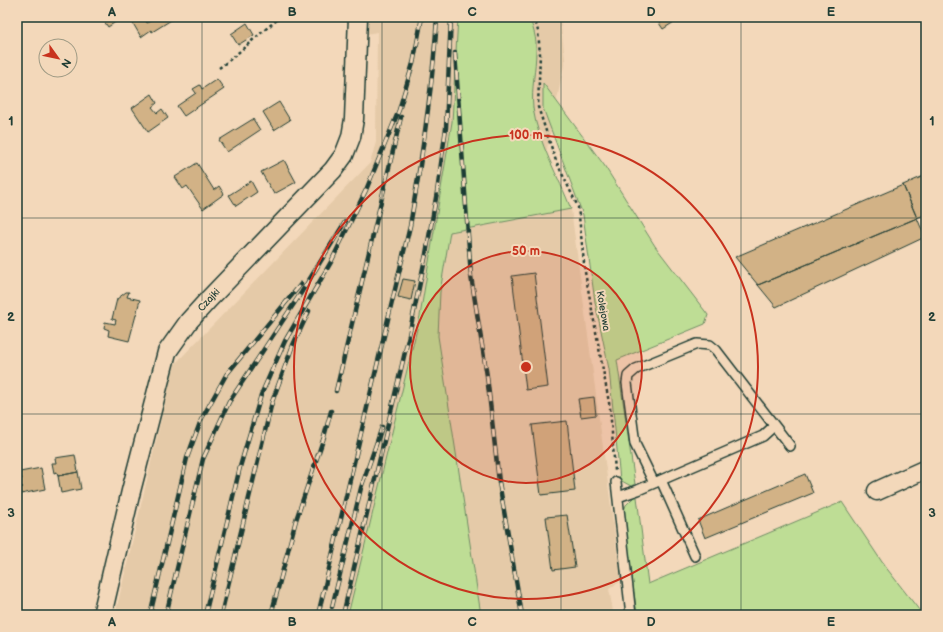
<svg xmlns="http://www.w3.org/2000/svg" width="943" height="632" font-family="'Balsamiq Sans',sans-serif">
  <style>
    .built { fill: #e5caa8 }
    .green { fill: #bedd95; stroke: #6e8d64 }
    .building { fill: #d2b286; stroke: #1f3d34 }
    .lines { fill: none; stroke-linecap: round; stroke-linejoin: round }
    .lane-casing { stroke: #1f3d34; stroke-width: 12 }
    .street-casing { stroke: #1f3d34; stroke-width: 21 }
    .path { stroke: #1f3d34; stroke-width: 2.5; stroke-dasharray: 3 3; stroke-linecap: butt }
    .lane { stroke: #f3d8ba; stroke-width: 9 }
    .street { stroke: #f3d8ba; stroke-width: 18 }
    .rail-casing { stroke: #1f3d34; stroke-width: 4.5 }
    .rail { stroke: #f3d8ba; stroke-width: 3; stroke-dasharray: 9; stroke-linecap: butt }
    .grid { fill: none; stroke: #1f3d34; stroke-width: 1; stroke-opacity: 0.55 }
    .ring { fill: none; stroke: #c8321e; stroke-width: 2 }
    .labels { text-anchor: middle; dominant-baseline: central; stroke-width: 4; stroke-linejoin: round; paint-order: stroke }
    .street-label { font-size: 10px; fill: #1f3d34; stroke: #f3d8ba }
    .centre { fill: #c8321e; stroke: #f3d8ba; stroke-width: 2 }
    .ring-label { font-size: 12px; text-anchor: middle; font-weight: bold; fill: #c8321e; stroke: #f3d8ba; stroke-width: 4; stroke-linejoin: round; paint-order: stroke }
    .neatline { fill: none; stroke: #1f3d34; stroke-width: 1.5 }
    .grid-label { font-size: 13px; text-anchor: middle; font-weight: bold; fill: #1f3d34 }
  </style>
  <rect width="100%" height="100%" fill="#f3d8ba"/>
  <filter id="ink" filterUnits="userSpaceOnUse"><feTurbulence type="fractalNoise" baseFrequency=".025" numOctaves="2"/><feDisplacementMap in="SourceGraphic" scale="8" xChannelSelector="R" yChannelSelector="G"/><feConvolveMatrix kernelMatrix="1 2 1 2 8 2 1 2 1" color-interpolation-filters="sRGB"/></filter>
  <g filter="url(#ink)">
    <!-- built -->
    <path class="built" d="M361,17H560L565,60L546,154L555,212L571,209L621,581L609,589L613,611L598,613L597,615H115L174,365L370,163L376,142L377,32L361,35Z"/>
    <!-- green -->
    <path class="green" d="M458,17H529C533,27 537,39 536,50C536,69 531,89 533,108C538,143 559,177 571,209L450,232L440,292L438,336L481,615H348L420,316L452,122Z
      M543,83L604,165L655,246L708,315L705,324L617,360L635,484L631,486L620,480L609,369L595,302L583,215L543,108Z
      M634,497H637L648,584L842,502L884,565L923,615H637L623,513L626,505Z"/>
    <!-- building -->
    <path class="building" d="M101,17H119L120,19L108,27Z
      M135,17H143L147,23L157,17H176L152,32L151,30L141,37L131,20Z
      M655,17H682L663,29Z
      M247,23L254,35L238,45L231,34Z
      M217,79L224,89L184,116L177,106L196,93L193,89L200,85L202,89Z
      M152,94L157,103L152,107L157,113L162,109L168,118L148,132L132,108Z
      M279,102L290,120L274,130L263,112Z
      M253,119L260,130L227,152L219,140Z
      M284,160L296,182L274,194L261,172Z
      M197,163L214,190L219,186L224,194L203,209L187,186L183,189L175,177Z
      M926,175V214L917,218L903,185Z
      M251,181L257,192L236,206L229,195Z
      M903,185L917,218L758,285L735,257Z
      M917,218L925,237L776,307L758,285Z
      M534,273L548,387L526,390L512,276Z
      M403,279L415,281L411,300L398,297Z
      M126,292H129L127,297L140,300L129,341L108,336L109,330L104,328L105,322L115,324L116,320L112,319L117,299Z
      M594,397L596,415L581,417L578,399Z
      M567,421L575,491L541,495L532,425Z
      M75,455L78,472L58,476L57,472L54,473L52,463H56L55,458Z
      M41,468L45,489L21,494L20,488L23,487L20,486L19,480L22,479L20,472Z
      M78,472L81,489L61,493L58,476Z
      M805,474L813,493L705,538L698,520Z
      M567,515L575,567L553,570L546,517Z"/>
    <g class="lines">
      <defs>
        <path id="lane" d="M661,480L695,556
          M616,482L631,615
          M654,483L635,444L627,383L628,376L636,369L697,344L710,345L716,350L790,446
          M618,497L638,490L763,436L774,426"/>
        <path id="street" d="M877,491L926,469
          M102,615L131,491L167,352L189,321L209,299L333,170L344,155L351,137L354,119L358,17"/>
      </defs>
      <!-- lane casing -->
      <use href="#lane" class="lane-casing"/>
      <!-- street casing -->
      <use href="#street" class="street-casing"/>
      <!-- path -->
      <path class="path" d="M534,17L538,31L540,54L538,107L556,161L578,207L585,272L610,408L615,471
        M219,68C241,52 259,33 281,17"/>
      <!-- lane -->
      <use href="#lane" class="lane"/>
      <!-- street -->
      <use href="#street" class="street"/>
      <defs>
        <path id="rail" d="M455,53L471,276L487,376L499,482L522,615
          M413,64L422,17
          M336,391L401,117
          M332,607L361,488L382,427
          M150,615L187,458L201,420L226,375L301,284
          M166,615L203,459L229,402L301,293L345,222
          M205,615L240,467L261,395L285,341L331,262L366,190L399,110L414,60
          M221,615L272,402L293,345L309,311
          M271,615L296,520L324,437L331,411
          M318,615L410,226C422,157 433,87 437,17
          M343,615L409,335L426,254L437,192L446,128L451,17"/>
      </defs>
      <!-- rail casing -->
      <use href="#rail" class="rail-casing"/>
      <!-- rail -->
      <use href="#rail" class="rail"/>
    </g>
  </g>
  <!-- grid -->
  <path class="grid" d="M202,17V615M382,17V615M561,17V615M741,17V615M17,218H926M17,414H926"/>
  <!-- distance rings -->
  <circle cx="526" cy="367" r="116" fill="#c8321e" fill-opacity=".12"/>
  <g class="ring">
    <circle cx="526" cy="367" r="116"/>
    <circle cx="526" cy="367" r="232"/>
  </g>
  <g class="labels">
    <!-- street labels -->
    <g class="street-label">
      <text transform="translate(209 300) rotate(-47)">Czajki</text>
      <text transform="translate(603 311) rotate(80)">Kolejowa</text>
    </g>
  </g>
  <circle cx="526" cy="367" r="6" class="centre"/>
  <g class="ring-label">
    <text x="526" y="139">100 m</text>
    <text x="526" y="255">50 m</text>
  </g>
  <!-- margin -->
  <rect width="943" height="632" fill="none" stroke="#f3d8ba" stroke-width="44"/>
  <!-- north arrow -->
  <g transform="translate(58 58) rotate(123)"><circle r="19" fill="#f3d8ba" stroke="#9e9a84"/>
  <path d="M0-3L7 15L0 10L-7 15Z" fill="#c8321e"/>
  <text y="-6" font-size="11" font-weight="bold" text-anchor="middle" fill="#1f3d34">N</text>
  </g>
  <rect x="22" y="22" width="899" height="588" class="neatline"/>
  <g class="grid-label">
    <text x="112" y="16">A</text>
    <text x="292" y="16">B</text>
    <text x="472" y="16">C</text>
    <text x="651" y="16">D</text>
    <text x="831" y="16">E</text>
    <text x="11" y="125">1</text>
    <text x="932" y="125">1</text>
    <text x="11" y="321">2</text>
    <text x="932" y="321">2</text>
    <text x="11" y="517">3</text>
    <text x="932" y="517">3</text>
    <text x="112" y="626">A</text>
    <text x="292" y="626">B</text>
    <text x="472" y="626">C</text>
    <text x="651" y="626">D</text>
    <text x="831" y="626">E</text>
  </g>
</svg>
